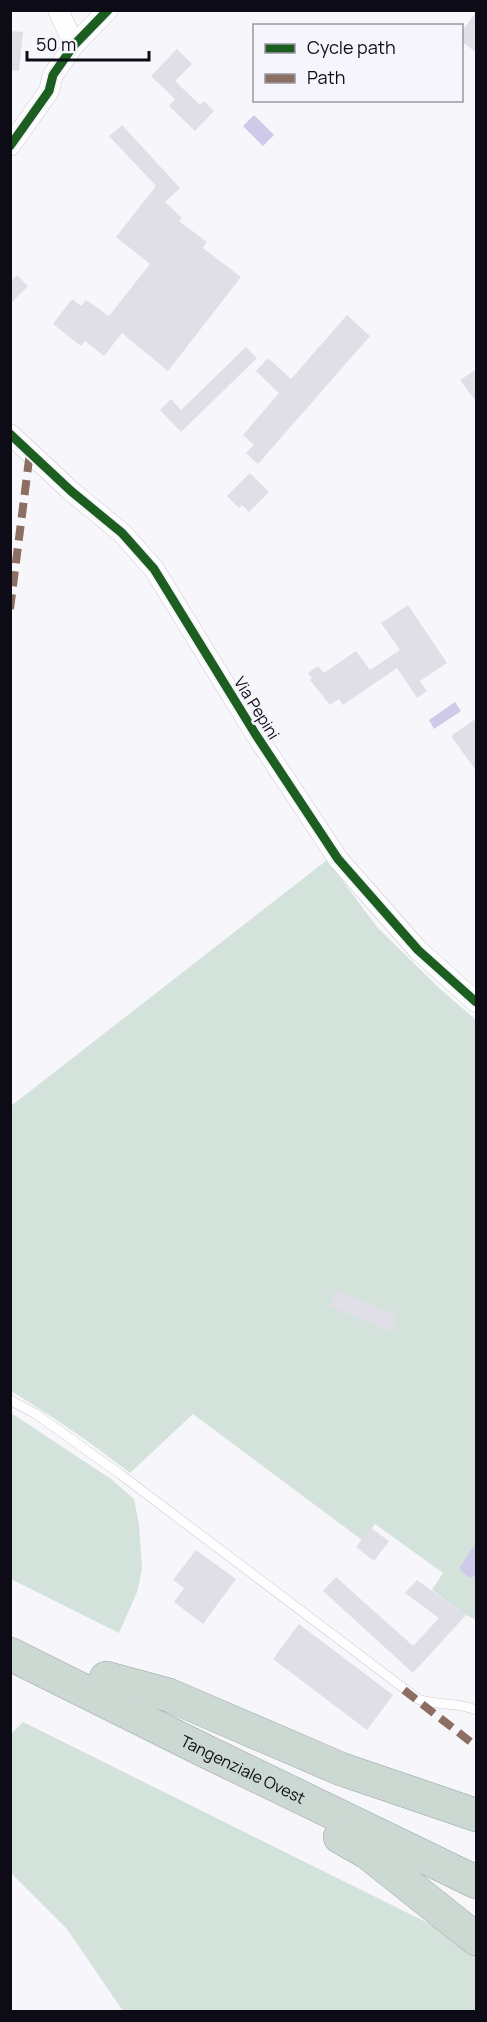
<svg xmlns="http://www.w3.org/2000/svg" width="487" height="2022" font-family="Manrope,sans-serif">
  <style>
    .green { fill: #d3e2da }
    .water { fill: #cec9e9 }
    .building { fill: #e0dee7 }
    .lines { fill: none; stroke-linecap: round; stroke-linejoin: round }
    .lane-casing { stroke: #cbc9d2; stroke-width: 10 }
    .street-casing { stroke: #cbc9d2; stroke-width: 21 }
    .highway-casing { stroke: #9aa5a1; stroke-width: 34 }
    .lane { stroke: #fefefe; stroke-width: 9 }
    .street { stroke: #fefefe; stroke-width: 20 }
    .highway { stroke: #ccd8d2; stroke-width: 33 }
    .quiet { stroke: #8d6e63; stroke-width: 8; stroke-dasharray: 15 8; stroke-linecap: butt }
    .cycleway-casing { stroke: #f6f5fc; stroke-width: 13 }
    .cycleway { stroke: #1b5e20; stroke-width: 9 }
    .labels { text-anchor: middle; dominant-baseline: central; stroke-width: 5; stroke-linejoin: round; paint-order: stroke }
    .street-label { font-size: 16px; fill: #0d0b15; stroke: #f6f5fc }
  </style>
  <rect width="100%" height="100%" fill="#f7f6fb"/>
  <!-- green -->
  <path class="green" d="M327,860L377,927L440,989L476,1020V1620L466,1615L432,1590L443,1573L375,1524L362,1540L193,1414L130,1473C92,1443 52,1416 11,1391V1106Z
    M11,1413L111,1479L134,1499L139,1524L142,1569L137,1592L119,1633L11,1579Z
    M23,1722L428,1923L476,1956V2011H123L67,1929L11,1873L10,1735Z"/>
  <!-- water -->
  <path class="water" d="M254,115L274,135L263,146L243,126Z
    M455,702L461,711L434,729L429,720Z
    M476,1543V1575L470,1578L461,1571L460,1567Z"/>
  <!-- building -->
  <path class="building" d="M477,11V53L462,42V31Z
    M10,31L23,32L19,71L10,70Z
    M177,49L192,64L175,81L200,105L204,101L214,111L195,131L169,106L175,99L151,76Z
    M122,125L180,188L165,202L182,218L179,221L207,242L203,248L241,277L168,371L122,333L104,356L85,341L81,346L53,324L72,299L81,306L86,300L109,316L150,264L116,237L156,186L109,136Z
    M17,275L28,286L10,304V282Z
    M347,315L370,336L258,464L246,453L254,445L243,435L279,393L256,371L268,358L291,379Z
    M246,347L257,358L181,432L160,410L171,399L181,410Z
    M477,369V403L460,380Z
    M250,473L269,492L249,512L242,505L239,508L227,496Z
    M408,605L447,663L420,681L427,691L417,698L397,668L343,705L339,699L330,705L310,680L312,678L308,673L318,666L324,673L356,651L370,670L400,650L381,623Z
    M477,718V772L451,736Z
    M336,1290L398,1316L391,1332L329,1306Z
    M371,1528L389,1541L374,1561L356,1547Z
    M196,1550L236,1579L203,1624L174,1602L184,1588L173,1580Z
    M336,1577L413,1646L439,1618L405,1593L417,1580L466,1615L413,1673L323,1591Z
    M299,1624L393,1695L367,1730L273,1659Z"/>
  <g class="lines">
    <defs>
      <path id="lane" d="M10,1400L36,1414L120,1474L418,1699C438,1706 458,1702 476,1710"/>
      <path id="street" d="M58,10L74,45
        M10,146L49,91L53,75L74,45L108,10
        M10,434L71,491L122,533L154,569L256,735L338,859L418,950L476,1002"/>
      <g id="highway">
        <path id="s1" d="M10,1654L203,1750L476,1882"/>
        <path d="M106,1678L169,1695L341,1769L476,1815"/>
        <path d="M340,1837L368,1853L476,1939"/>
      </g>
    </defs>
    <!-- lane casing -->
    <use href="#lane" class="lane-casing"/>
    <!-- street casing -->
    <use href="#street" class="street-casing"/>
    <!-- highway casing -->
    <use href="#highway" class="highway-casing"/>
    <!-- lane -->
    <use href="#lane" class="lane"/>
    <!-- street -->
    <use href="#street" class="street"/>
    <!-- highway -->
    <use href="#highway" class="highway"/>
    <!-- quiet -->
    <path class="quiet" d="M10,609L30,452
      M404,1690L476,1746"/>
    <defs>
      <path id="cycleway" d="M10,146L49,91L53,75L74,45L108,10
        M10,434L71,491L122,533L154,569L256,735L338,859L418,950L476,1002"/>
    </defs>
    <!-- cycleway casing -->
    <use href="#cycleway" class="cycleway-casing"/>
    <!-- cycleway -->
    <use href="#cycleway" class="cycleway"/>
  </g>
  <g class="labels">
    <!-- street labels -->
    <g class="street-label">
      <text transform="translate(257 708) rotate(58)">Via Pepini</text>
      <text stroke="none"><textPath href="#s1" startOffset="260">Tangenziale Ovest</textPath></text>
    </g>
  </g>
  <!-- border -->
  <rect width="487" height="2022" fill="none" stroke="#0d0b15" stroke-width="24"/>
  <!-- legend -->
  <rect x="253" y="24" width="210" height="78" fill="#f6f5fc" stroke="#9997a0" stroke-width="1.5"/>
  <rect x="265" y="44" width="30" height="9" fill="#1b5e20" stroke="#9997a0" stroke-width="1.5"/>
  <text x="307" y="54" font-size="18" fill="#0d0b15">Cycle path</text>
  <rect x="265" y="74" width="30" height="9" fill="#8d6e63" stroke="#9997a0" stroke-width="1.5"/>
  <text x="307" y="84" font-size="18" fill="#0d0b15">Path</text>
  <!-- scale -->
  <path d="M27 51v9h122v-9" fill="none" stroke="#0d0b15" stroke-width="3"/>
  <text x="36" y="51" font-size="18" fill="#0d0b15" stroke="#f6f5fc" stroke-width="4.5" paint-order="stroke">50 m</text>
</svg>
